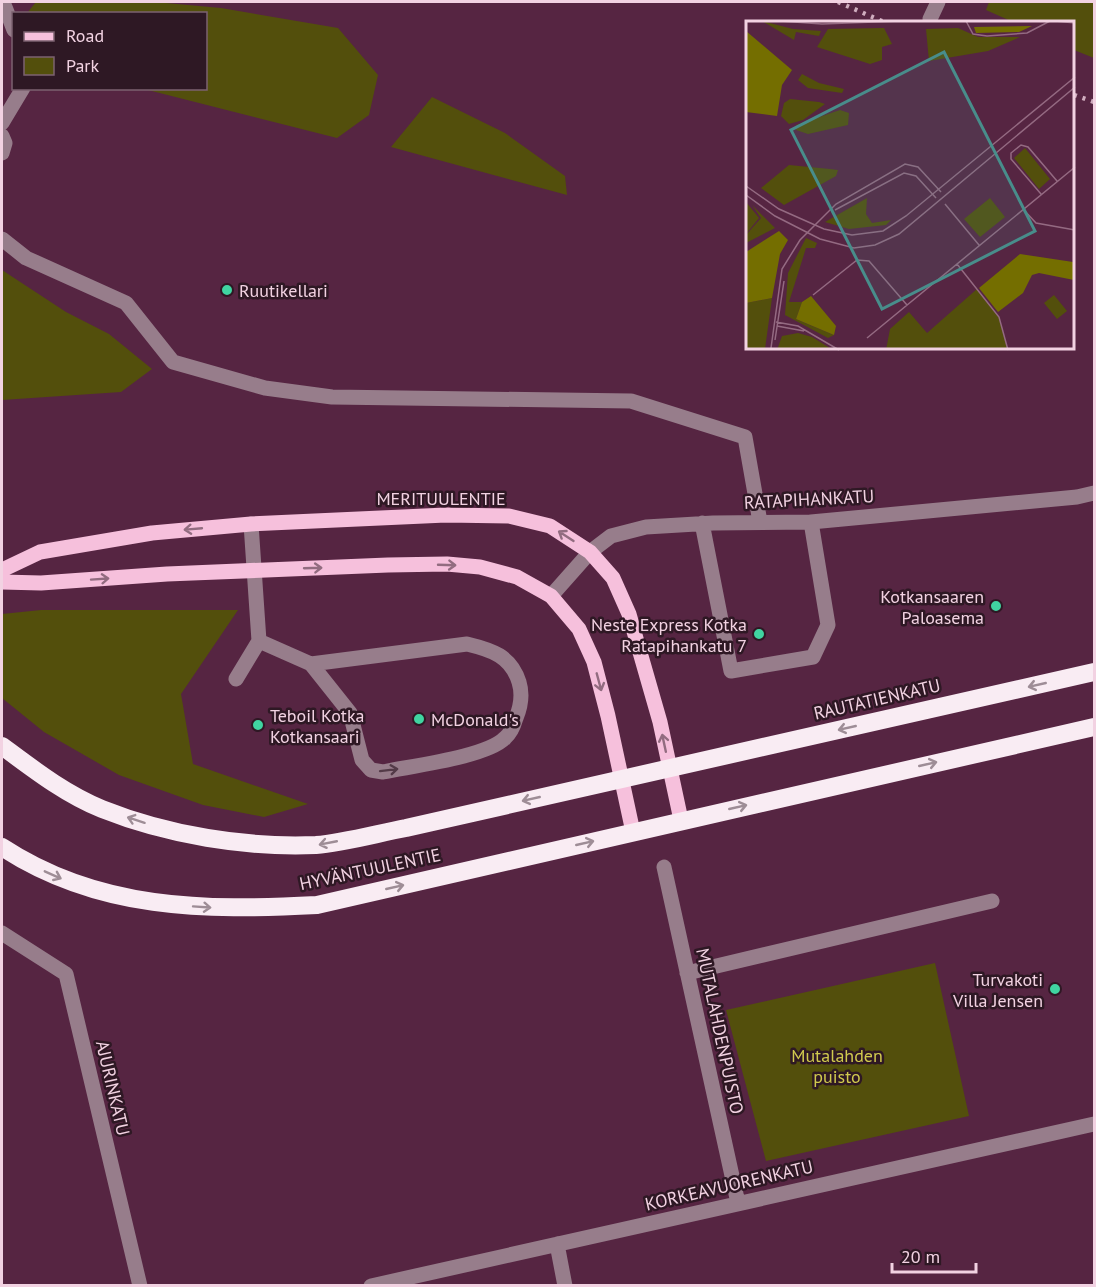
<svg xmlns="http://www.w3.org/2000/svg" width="1096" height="1287" font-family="'PT Sans',sans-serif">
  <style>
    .green { fill: #534f0c }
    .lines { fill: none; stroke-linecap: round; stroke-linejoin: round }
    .minor { stroke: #977d8b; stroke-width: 15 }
    .major { stroke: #f6c0dc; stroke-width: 15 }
    .highway { stroke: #f9ecf3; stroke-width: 18 }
    .rail { stroke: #d0adbf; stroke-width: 4.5; stroke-dasharray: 3 6; stroke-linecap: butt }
    .oneway { stroke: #926c80 }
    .oneway2 { stroke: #9e8d96 }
    .oneway3 { stroke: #533b48 }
    .poi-dot { fill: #40d4a1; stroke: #2e1824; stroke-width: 2 }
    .labels { text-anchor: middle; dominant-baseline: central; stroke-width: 5; stroke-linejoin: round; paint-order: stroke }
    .poi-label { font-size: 18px; fill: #f2d2e2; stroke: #2e1824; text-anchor: start }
    .street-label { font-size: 18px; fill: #f2d2e2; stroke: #2e1824 }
    .park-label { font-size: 18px; fill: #d1ca4e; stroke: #2e1824 }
    .inset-road { fill: none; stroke: #946a82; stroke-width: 1.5 }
    .view { fill: #488d8b; fill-opacity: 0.15; stroke: #488d8b; stroke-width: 3 }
    .inset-edge { fill: none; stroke: #f2d2e2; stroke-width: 3 }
  </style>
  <rect width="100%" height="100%" fill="#562542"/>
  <!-- green -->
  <path class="green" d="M36,2H155L221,8L338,28L378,75L369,115L337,138L144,89L206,88V14L27,13Z
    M989,2H1094V58L1074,50V22H1013L986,10Z
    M432,97L505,133L565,176L567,195L391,147Z
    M2,270L66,312L109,334L152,369L121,392L2,400Z
    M41,610H238L181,694L193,764L308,804L264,817L203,805L119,775L44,732L2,698V614Z
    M935,963L969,1116L766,1161L726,1010Z"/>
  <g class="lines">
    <!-- minor -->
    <path class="minor" d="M3,2L14,30
      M930,19L938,2
      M2,123L23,88
      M2,136L5,143L2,153
      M2,239L26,258L126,303L173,362L265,388L332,397L631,401L745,437L760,522
      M702,523L731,671L813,657L828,625L811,522
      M251,524L259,641L311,664L350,713L362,760L371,770L383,772C411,766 487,757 505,738C511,733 514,725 516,718C521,706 523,695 519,682C511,656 492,650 467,644L311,664
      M551,596L590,552L611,536L646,527L713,523L811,522L1077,497L1094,493
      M236,679L259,641
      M664,867L738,1203
      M2,933L66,974L140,1286
      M687,973L992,901
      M557,1244L565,1286
      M371,1286L1094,1124"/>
    <!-- major -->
    <path class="major" d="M2,570L40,552L152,533L251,524L446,515L509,516L550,526L590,552L613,578L629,614L660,722L681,820
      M2,582L41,583L167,574L388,565L447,564L480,567L517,577L551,596L579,629L594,662L608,716L633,832"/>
    <!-- highway -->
    <path class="highway" d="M2,746C33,769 65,794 102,809C167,835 246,848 316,845C343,843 379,833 406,828L1094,672
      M2,847C98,910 205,911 317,905L1094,727"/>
    <!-- rail -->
    <path class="rail" d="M838,2L884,22
      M1074,95L1094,102"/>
  </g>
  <!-- one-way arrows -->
  <defs><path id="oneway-shaft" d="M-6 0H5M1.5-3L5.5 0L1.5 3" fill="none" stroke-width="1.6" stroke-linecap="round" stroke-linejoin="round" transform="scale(1.5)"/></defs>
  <g class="oneway">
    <use href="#oneway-shaft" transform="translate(193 529) rotate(175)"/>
    <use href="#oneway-shaft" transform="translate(566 536) rotate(-147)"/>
    <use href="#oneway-shaft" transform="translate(447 565) rotate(2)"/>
    <use href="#oneway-shaft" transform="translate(313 568) rotate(-2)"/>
    <use href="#oneway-shaft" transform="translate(100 579) rotate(-4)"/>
    <use href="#oneway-shaft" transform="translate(599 682) rotate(75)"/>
    <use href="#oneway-shaft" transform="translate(664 743) rotate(-102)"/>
  </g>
  <g class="oneway2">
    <use href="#oneway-shaft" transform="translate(1037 685) rotate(167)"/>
    <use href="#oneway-shaft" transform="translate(847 728) rotate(167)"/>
    <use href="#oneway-shaft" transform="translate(928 764) rotate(-13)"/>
    <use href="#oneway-shaft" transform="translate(531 799) rotate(167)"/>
    <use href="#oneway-shaft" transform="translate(738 807) rotate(-13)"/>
    <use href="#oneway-shaft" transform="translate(136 820) rotate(-162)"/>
    <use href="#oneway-shaft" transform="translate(328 843) rotate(169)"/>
    <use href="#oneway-shaft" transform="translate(585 843) rotate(-13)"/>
    <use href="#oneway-shaft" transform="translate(53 875) rotate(24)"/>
    <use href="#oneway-shaft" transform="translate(395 887) rotate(-13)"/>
    <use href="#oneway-shaft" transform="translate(202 907) rotate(4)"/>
  </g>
  <use class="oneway3" href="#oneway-shaft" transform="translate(389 770) rotate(-7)"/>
  <!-- markers -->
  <g class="poi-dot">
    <circle cx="227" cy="290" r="6"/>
    <circle cx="996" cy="606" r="6"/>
    <circle cx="759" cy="634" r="6"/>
    <circle cx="419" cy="719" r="6"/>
    <circle cx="258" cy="725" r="6"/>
    <circle cx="1055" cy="989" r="6"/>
  </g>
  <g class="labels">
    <!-- poi labels -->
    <g class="poi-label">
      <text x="239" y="290">Ruutikellari</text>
      <text x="984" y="596" text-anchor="end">Kotkansaaren<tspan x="984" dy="21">Paloasema</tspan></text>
      <text x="747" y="624" text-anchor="end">Neste Express Kotka<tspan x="747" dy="21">Ratapihankatu 7</tspan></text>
      <text x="270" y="715">Teboil Kotka<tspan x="270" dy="21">Kotkansaari</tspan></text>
      <text x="431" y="719">McDonald's</text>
      <text x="1043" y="979" text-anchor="end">Turvakoti<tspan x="1043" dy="21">Villa Jensen</tspan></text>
    </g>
    <!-- street labels -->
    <g class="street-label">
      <text x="441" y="498">MERITUULENTIE</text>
      <text transform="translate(809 499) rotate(-3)">RATAPIHANKATU</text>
      <text transform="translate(877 699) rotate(-13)">RAUTATIENKATU</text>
      <text transform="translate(370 869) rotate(-12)">HYVÄNTUULENTIE</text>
      <text transform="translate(720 1031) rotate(78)">MUTALAHDENPUISTO</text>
      <text transform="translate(113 1088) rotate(77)">AJURINKATU</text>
      <text transform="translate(729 1185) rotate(-13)">KORKEAVUORENKATU</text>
    </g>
    <!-- park labels -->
    <g class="park-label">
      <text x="837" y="1055">Mutalahden<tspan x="837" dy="21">puisto</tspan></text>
    </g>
  </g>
  <!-- overview -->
  <g transform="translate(746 21)">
    <rect width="328" height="328" fill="#562542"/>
    <path d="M16,0L47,8L75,10L73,15L50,11L48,19ZM138,7L146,23L136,26V39L124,43L71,26L82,8ZM212,7L232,16H274L242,30L183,40L180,8ZM56,53L73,62L98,68L96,72L62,67L52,59ZM44,78L73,81L79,83L57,99L43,103L35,95L38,82ZM94,89L103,92L102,104L62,113L50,109V104ZM279,127L304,158L293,168L268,137ZM43,144L84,148L92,149L90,155L38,184L15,167ZM121,177L120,193L126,202L145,199L140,204L103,208L79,201ZM244,177L259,196L234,216L218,198ZM0,181L13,197L0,213ZM6,184L29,207L0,222V214L15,197ZM60,217L71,222L69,227H60L43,281H56L50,298L88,314L82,317L39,294L42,252ZM231,268L253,296L262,329H140L144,308L163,291L181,312ZM308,274L321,290L311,298L298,282ZM26,277L19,328H0V282ZM52,312L66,316L87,329H31L36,315Z" fill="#534f0c"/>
    <path d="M286,5L273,11L230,12L228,6ZM0,10L46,49L36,64L31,95L0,91ZM33,210L42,219L34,233L26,277L0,282V231ZM274,233L327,241L328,237V259L293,252L286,254L277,272L252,291L233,267ZM65,275L90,305L88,314L50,298L56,281Z" fill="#746e00"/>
    <path class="inset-road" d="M34,0L76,3L155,0M196,0H228M220,0L227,13L241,15L281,12L304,0M309,0L329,2M0,165L33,188L78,208L106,214L137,210L160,195L329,56M295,173L265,138V132L275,124L282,126L311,160M0,174L29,195L74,218L108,227L129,224L153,213L329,66M199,183L233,224M277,188L290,202L329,209M89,189L158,152L170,155L190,177M211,243L253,296L262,329M67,274L111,239L123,240L161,284M30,301L52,305L93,329M31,305L58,310M121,317L329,146M29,319L38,260M25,327L36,248L54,219L90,183L159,143L172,146L195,171"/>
    <path class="view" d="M198,31L289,210L136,288L45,109Z"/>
    <rect width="328" height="328" class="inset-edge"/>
  </g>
  <!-- border -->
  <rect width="1096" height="1287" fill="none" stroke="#f2d2e2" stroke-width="6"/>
  <!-- legend -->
  <rect x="12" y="12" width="195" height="78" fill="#2e1824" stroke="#7c6270" stroke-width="1.5"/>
  <rect x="24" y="32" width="30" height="9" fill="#f6c0dc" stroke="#7c6270" stroke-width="1.5"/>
  <text x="66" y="42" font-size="18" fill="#f2d2e2">Road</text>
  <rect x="24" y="57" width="30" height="18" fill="#534f0c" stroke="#7c6270" stroke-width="1.5"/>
  <text x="66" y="72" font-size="18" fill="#f2d2e2">Park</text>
  <!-- scale -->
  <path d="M892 1263v9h84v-9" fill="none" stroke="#f2d2e2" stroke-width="3"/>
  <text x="901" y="1263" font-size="18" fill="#f2d2e2" stroke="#2e1824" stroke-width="4.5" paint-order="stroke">20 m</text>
</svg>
